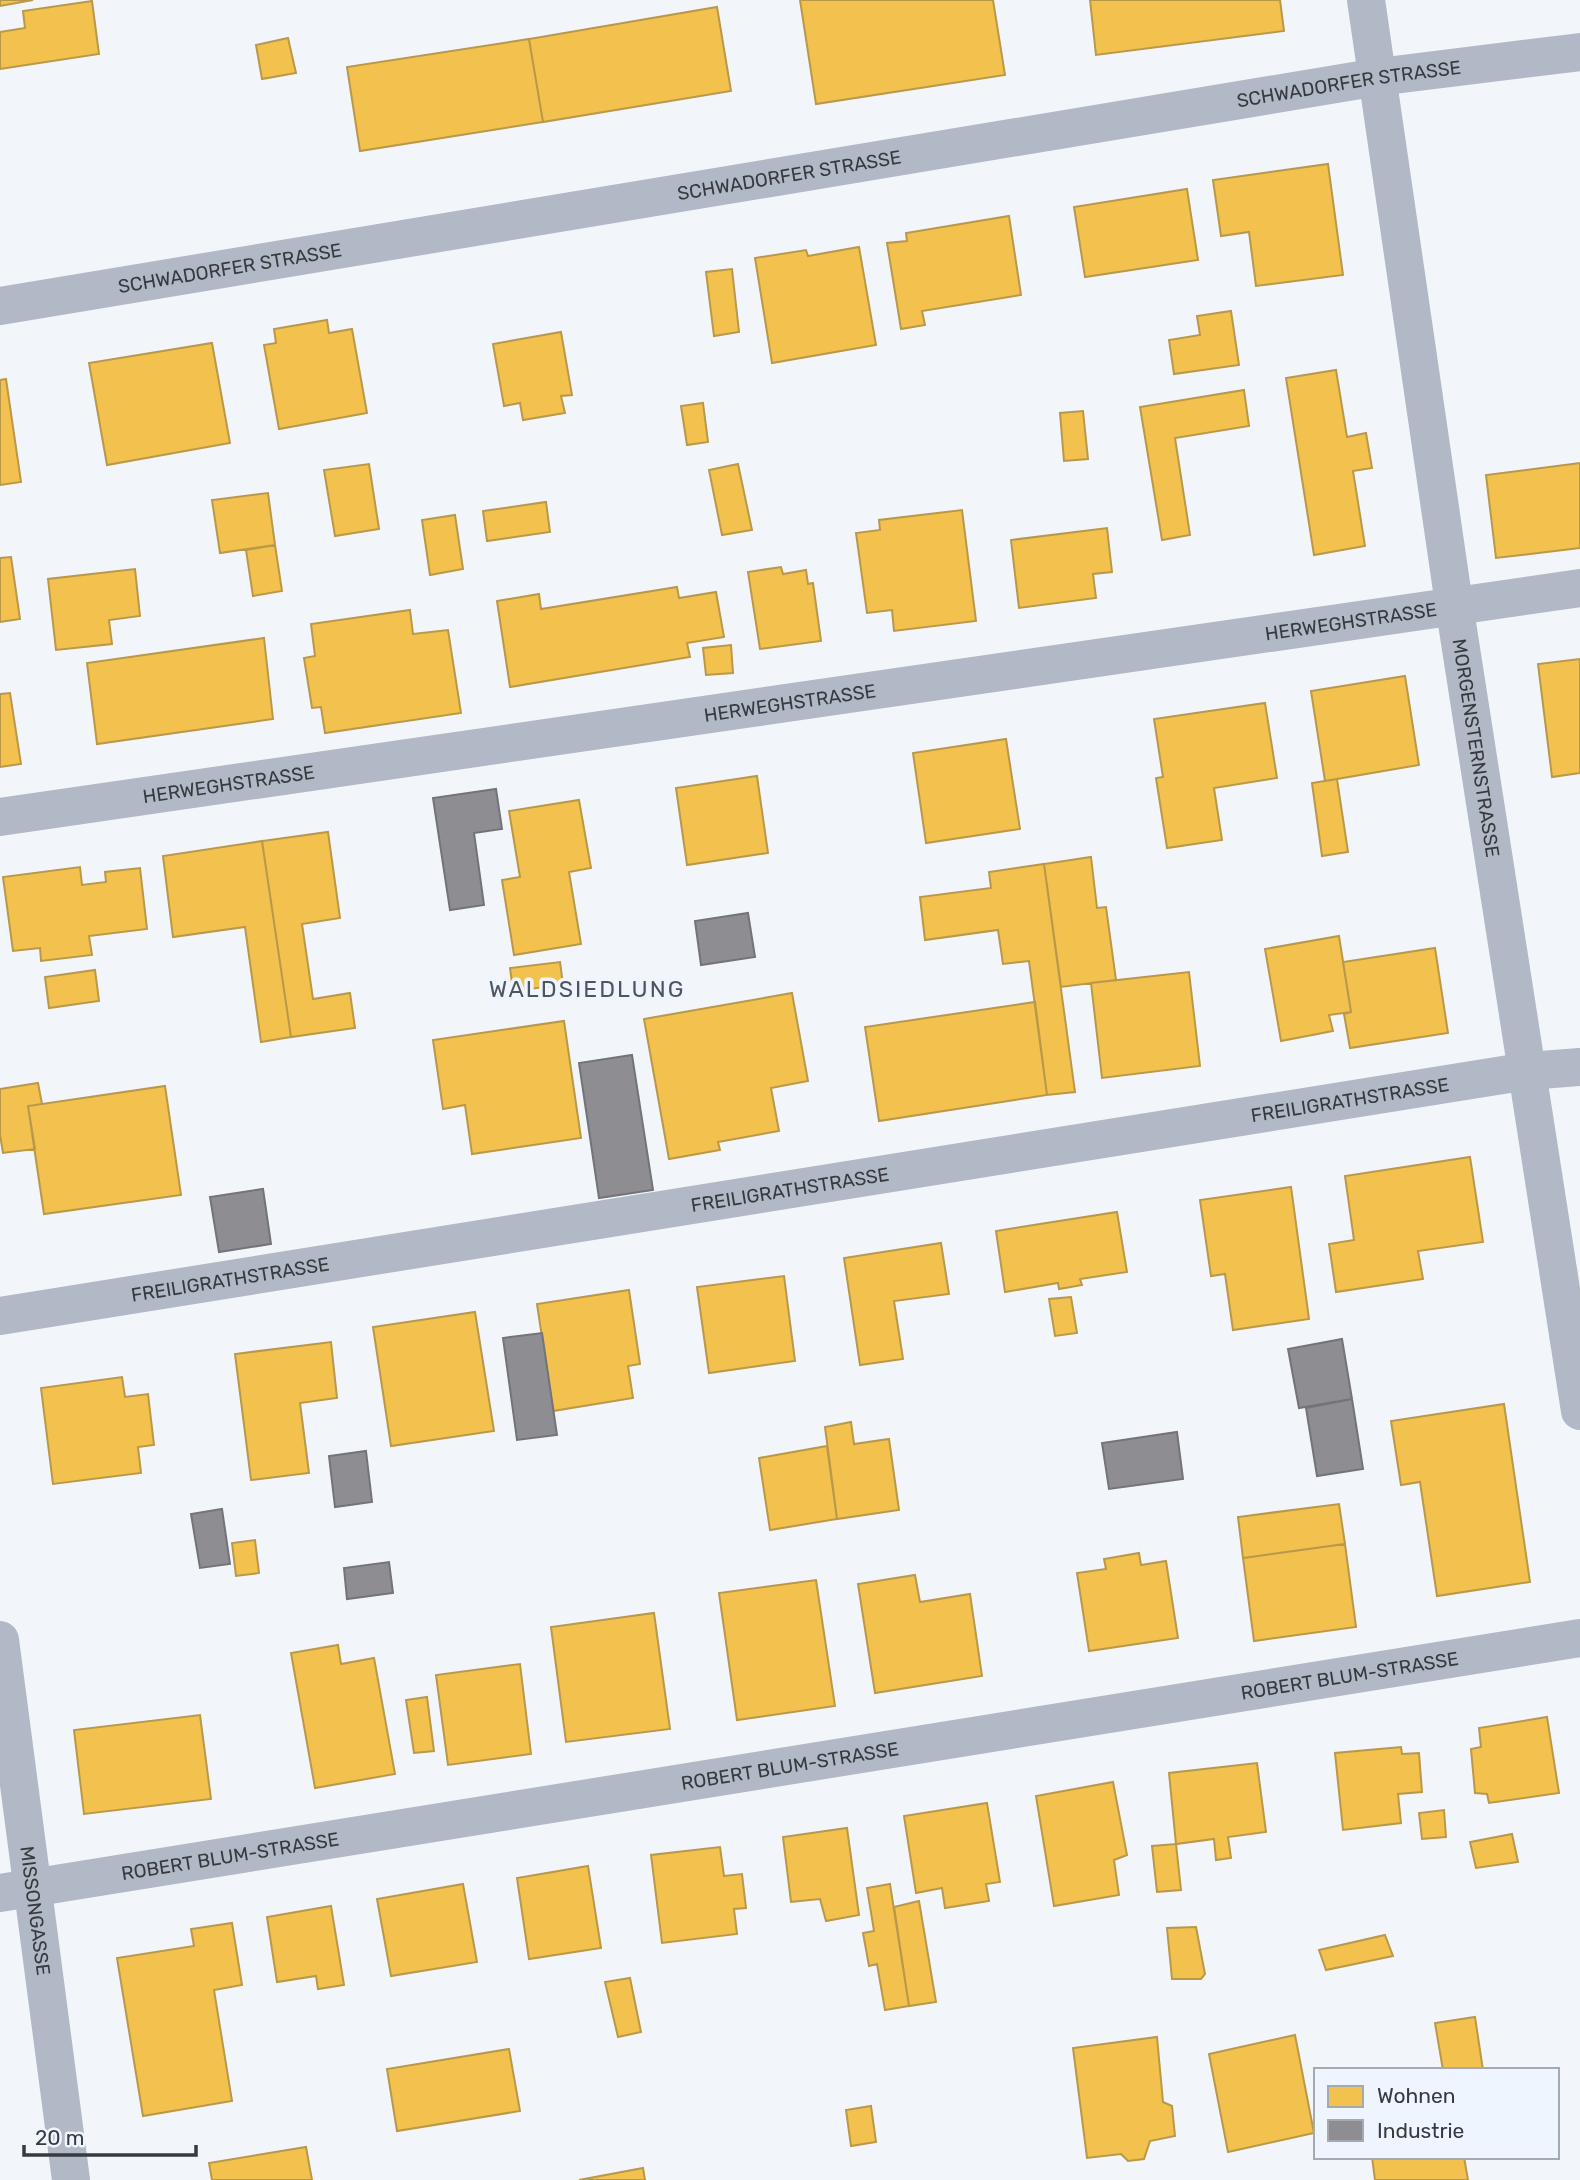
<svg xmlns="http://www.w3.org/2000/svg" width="1580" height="2180" font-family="Rubik,sans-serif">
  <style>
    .homes { fill: #f2c14e; stroke: #ba984a; stroke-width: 2 }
    .industry { fill: #8d8d92; stroke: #737479; stroke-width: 2 }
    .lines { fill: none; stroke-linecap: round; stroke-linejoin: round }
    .street { stroke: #b0b9c5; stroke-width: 38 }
    .labels { text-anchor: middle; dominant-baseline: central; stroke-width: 7; stroke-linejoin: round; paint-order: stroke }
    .street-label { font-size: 19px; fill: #373a3f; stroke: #eff5fe }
    .quarter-label { font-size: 23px; letter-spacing: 2px; fill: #4f555f; stroke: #eff5fe }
  </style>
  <rect width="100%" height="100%" fill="#f2f6fa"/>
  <!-- homes -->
  <path class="homes" d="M0,0H33L0,6Z
    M800,0H993L1005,75L816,104Z
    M1090,0H1280L1284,31L1096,55Z
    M92,1L99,54L0,69V32L25,28L23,11Z
    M717,7L731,91L543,122L529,39Z
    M288,38L296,73L262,79L256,45Z
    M529,39L543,122L360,151L347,67Z
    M1328,164L1343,275L1256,286L1249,232L1221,236L1213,180Z
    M1187,189L1198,260L1085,277L1074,207Z
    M1009,216L1021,295L922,311L925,325L901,329L887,243L907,241L906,233Z
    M859,247L876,345L772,363L755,258L806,250L808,256Z
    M732,269L739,332L714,336L706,272Z
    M1231,311L1239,365L1174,374L1169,340L1200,335L1197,316Z
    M327,320L329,333L352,329L367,413L279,429L264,345L276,343L274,329Z
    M561,332L572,395L561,396L565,413L523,420L520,403L504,406L493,344Z
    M212,343L230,443L107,465L89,363Z
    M1336,370L1347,437L1366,433L1372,468L1353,471L1365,546L1314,555L1286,378Z
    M6,379L21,482L0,485V380Z
    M1244,390L1249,426L1175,438L1190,535L1162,540L1140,407Z
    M703,403L708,442L687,445L681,406Z
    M1083,411L1088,459L1064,461L1060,413Z
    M1580,463V548L1496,558L1486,475Z
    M369,464L379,529L335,536L324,470Z
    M738,464L752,530L722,535L709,470Z
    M268,493L275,545L220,553L212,500Z
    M546,502L550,532L487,541L483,511Z
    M962,510L976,621L894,631L892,610L867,613L856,533L880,530L879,520Z
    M455,515L463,569L430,575L422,520Z
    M1107,528L1112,572L1093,574L1096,598L1019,608L1011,540Z
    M275,545L282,591L253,596L246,550Z
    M11,557L20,619L0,622V558Z
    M781,567L783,574L806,570L808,584L813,583L821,641L760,649L748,572Z
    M135,569L140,616L109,620L112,644L56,650L48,579Z
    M677,587L679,598L716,592L724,637L687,643L690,657L510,687L497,601L539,594L541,609Z
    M410,610L413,634L448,630L461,713L325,733L321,707L312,708L304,658L315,656L311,624Z
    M264,638L273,719L97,744L87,663Z
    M731,645L733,673L706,675L703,648Z
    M1580,659V773L1552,777L1538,664Z
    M1405,676L1419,765L1325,781L1311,691Z
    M10,693L21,764L0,767V694Z
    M1265,703L1277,778L1214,788L1222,840L1167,848L1156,778L1163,777L1154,719Z
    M1006,739L1020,829L926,843L913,753Z
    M757,776L768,853L687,865L676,788Z
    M1337,779L1348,852L1322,856L1312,783Z
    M579,800L591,868L569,872L581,944L514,955L502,880L520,877L509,811Z
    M328,832L340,918L302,924L313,999L350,993L355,1028L291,1037L262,841Z
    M262,841L291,1037L261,1042L245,927L173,937L163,856Z
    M1091,857L1097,908L1106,907L1116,980L1061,987L1044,864Z
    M1044,864L1075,1092L1047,1095L1029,961L1003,964L998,930L925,940L920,897L991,888L989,872Z
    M80,867L82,885L106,882L105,872L140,868L147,929L89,936L92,955L41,961L40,948L13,951L3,877Z
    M1339,936L1351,1012L1329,1015L1333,1031L1281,1041L1265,949Z
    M1435,948L1448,1033L1350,1048L1344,1014L1351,1012L1343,962Z
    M560,962L563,985L513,991L510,968Z
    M95,970L99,1001L49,1008L45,977Z
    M1189,972L1200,1066L1102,1078L1091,983Z
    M792,993L808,1081L771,1088L779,1131L718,1142L720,1150L669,1159L644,1019Z
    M1035,1002L1047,1095L879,1121L865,1027Z
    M564,1021L581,1138L472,1154L465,1105L443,1109L433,1040Z
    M38,1083L42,1104L28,1106L35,1149L3,1153L0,1135V1089Z
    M165,1086L181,1195L44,1214L28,1106Z
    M1470,1157L1483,1242L1418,1251L1423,1279L1336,1292L1329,1244L1354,1240L1345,1176Z
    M1291,1187L1309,1319L1233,1330L1225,1274L1211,1276L1200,1200Z
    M1117,1212L1127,1272L1080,1279L1082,1285L1059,1289L1058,1283L1005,1292L996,1231Z
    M941,1243L949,1294L894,1301L903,1359L860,1365L844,1258Z
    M784,1276L795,1361L709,1373L697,1287Z
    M629,1290L640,1364L628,1366L633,1398L553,1411L537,1304Z
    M1071,1297L1077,1333L1055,1336L1049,1299Z
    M475,1312L494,1431L391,1446L373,1327Z
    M331,1342L337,1398L300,1403L309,1473L251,1480L235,1354Z
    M122,1377L125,1397L148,1394L154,1445L138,1447L141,1473L53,1484L41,1388Z
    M1504,1404L1530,1582L1437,1596L1420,1482L1401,1485L1391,1421Z
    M851,1422L854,1444L889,1439L899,1510L837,1519L825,1427Z
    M827,1446L837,1519L770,1530L759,1458Z
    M1339,1504L1345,1544L1243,1558L1238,1517Z
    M255,1540L259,1573L236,1576L232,1543Z
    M1345,1544L1356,1627L1254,1641L1243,1558Z
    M1139,1553L1141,1565L1166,1561L1178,1638L1089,1651L1077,1573L1106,1569L1104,1559Z
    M915,1575L920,1602L970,1594L982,1676L875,1693L858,1584Z
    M816,1580L835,1706L737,1720L719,1593Z
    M654,1613L670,1729L566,1742L551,1627Z
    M338,1645L341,1664L374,1658L395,1774L315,1788L291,1653Z
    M520,1664L531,1754L448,1765L436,1675Z
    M427,1697L434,1751L414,1753L406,1700Z
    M200,1715L211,1799L84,1814L74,1730Z
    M1547,1717L1559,1793L1489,1803L1487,1794L1475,1793L1471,1749L1481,1747L1479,1728Z
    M1401,1747L1402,1754L1419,1753L1422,1792L1398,1794L1401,1823L1343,1830L1335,1753Z
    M1257,1763L1266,1832L1228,1837L1231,1858L1216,1860L1214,1839L1176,1844L1169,1773Z
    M1113,1782L1127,1855L1114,1860L1119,1895L1054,1906L1036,1796Z
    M987,1803L1000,1882L986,1884L989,1901L945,1908L942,1888L916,1893L904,1816Z
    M1444,1810L1446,1837L1422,1839L1419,1813Z
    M847,1828L859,1915L826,1921L820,1899L791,1902L783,1837Z
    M1512,1834L1518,1862L1476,1868L1470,1842Z
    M1176,1844L1181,1890L1157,1892L1152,1846Z
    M720,1847L724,1876L742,1874L746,1908L734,1909L737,1934L662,1943L651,1855Z
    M588,1866L601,1948L529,1959L517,1878Z
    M463,1884L477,1962L391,1976L377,1899Z
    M890,1884L909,2006L885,2010L877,1964L869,1966L863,1933L874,1931L867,1888Z
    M919,1901L936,2002L909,2006L894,1907Z
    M331,1906L344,1985L318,1989L316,1976L277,1982L267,1917Z
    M232,1923L242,1985L214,1990L232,2101L143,2116L117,1958L194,1946L191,1929Z
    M1196,1927L1205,1974L1201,1979H1172L1167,1928Z
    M1385,1935L1393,1956L1326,1970L1319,1950Z
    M630,1978L641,2032L618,2037L605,1982Z
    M1475,2017L1483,2070H1443L1435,2023Z
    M1295,2035L1314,2133L1228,2152L1209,2054Z
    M1157,2037L1163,2102L1172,2106L1175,2136L1150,2141L1144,2159L1128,2161L1121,2154L1087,2158L1073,2048Z
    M509,2049L520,2111L397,2131L387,2069Z
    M871,2106L876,2142L851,2146L846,2110Z
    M306,2147L312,2180H212L209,2163Z
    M1372,2157H1464L1468,2180H1375Z
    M643,2168L645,2180H579Z"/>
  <!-- industry -->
  <path class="industry" d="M496,789L502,829L474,833L484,905L450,910L433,798Z
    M748,913L755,957L701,965L695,921Z
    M632,1055L653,1190L599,1198L579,1063Z
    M263,1189L271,1244L219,1252L210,1197Z
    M542,1333L557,1435L517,1440L503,1338Z
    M1342,1339L1352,1399L1299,1408L1288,1349Z
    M1352,1399L1363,1469L1317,1476L1306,1408Z
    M1177,1432L1183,1479L1109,1489L1102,1443Z
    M366,1451L372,1502L335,1507L329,1456Z
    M222,1509L230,1564L200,1568L191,1514Z
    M389,1562L393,1593L347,1599L344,1568Z"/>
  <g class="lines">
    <!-- street -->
    <g class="street">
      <path id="s1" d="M1366,0L1454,604L1580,1411"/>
      <path id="s2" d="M0,306L1378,77L1580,52"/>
      <path id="s3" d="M0,817L1580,588"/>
      <path id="s4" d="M0,1316L1528,1071L1580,1067"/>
      <path id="s5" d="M0,1640L71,2180"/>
      <path id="s6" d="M0,1893L1580,1638"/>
    </g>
  </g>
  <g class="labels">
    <!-- street labels -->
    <g class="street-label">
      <text stroke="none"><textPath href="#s2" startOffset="1367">SCHWADORFER STRASSE</textPath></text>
      <text stroke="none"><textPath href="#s2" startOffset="800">SCHWADORFER STRASSE</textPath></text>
      <text stroke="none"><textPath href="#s2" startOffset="233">SCHWADORFER STRASSE</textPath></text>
      <text stroke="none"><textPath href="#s3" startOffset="1365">HERWEGHSTRASSE</textPath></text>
      <text stroke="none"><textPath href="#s3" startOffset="798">HERWEGHSTRASSE</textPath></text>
      <text stroke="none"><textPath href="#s1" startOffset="756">MORGENSTERNSTRASSE</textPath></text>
      <text stroke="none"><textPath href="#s3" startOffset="231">HERWEGHSTRASSE</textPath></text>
      <text stroke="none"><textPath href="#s4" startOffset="1367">FREILIGRATHSTRASSE</textPath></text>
      <text stroke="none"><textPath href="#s4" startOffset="800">FREILIGRATHSTRASSE</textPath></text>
      <text stroke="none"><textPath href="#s4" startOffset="233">FREILIGRATHSTRASSE</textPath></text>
      <text stroke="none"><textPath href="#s6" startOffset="1367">ROBERT BLUM-STRASSE</textPath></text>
      <text stroke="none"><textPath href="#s6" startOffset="800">ROBERT BLUM-STRASSE</textPath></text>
      <text stroke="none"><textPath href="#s6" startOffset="233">ROBERT BLUM-STRASSE</textPath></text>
      <text stroke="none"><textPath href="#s5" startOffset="273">MISSONGASSE</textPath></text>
    </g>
    <!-- quarter labels -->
    <g class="quarter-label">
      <text x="587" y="989">WALDSIEDLUNG</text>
    </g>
  </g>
  <!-- legend -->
  <rect x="1314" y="2068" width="245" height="91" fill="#eff5fe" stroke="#a5aab2" stroke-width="2"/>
  <rect x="1328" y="2086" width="35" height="21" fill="#f2c14e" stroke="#a5aab2" stroke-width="2"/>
  <text x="1377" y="2103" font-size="21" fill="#373a3f">Wohnen</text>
  <rect x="1328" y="2120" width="35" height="21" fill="#8d8d92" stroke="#a5aab2" stroke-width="2"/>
  <text x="1377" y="2138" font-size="21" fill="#373a3f">Industrie</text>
  <!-- scale -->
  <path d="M24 2145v10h172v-10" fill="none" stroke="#373a3f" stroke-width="3.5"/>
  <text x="35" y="2145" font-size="21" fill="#373a3f" stroke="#eff5fe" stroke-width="5" paint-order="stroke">20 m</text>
</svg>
